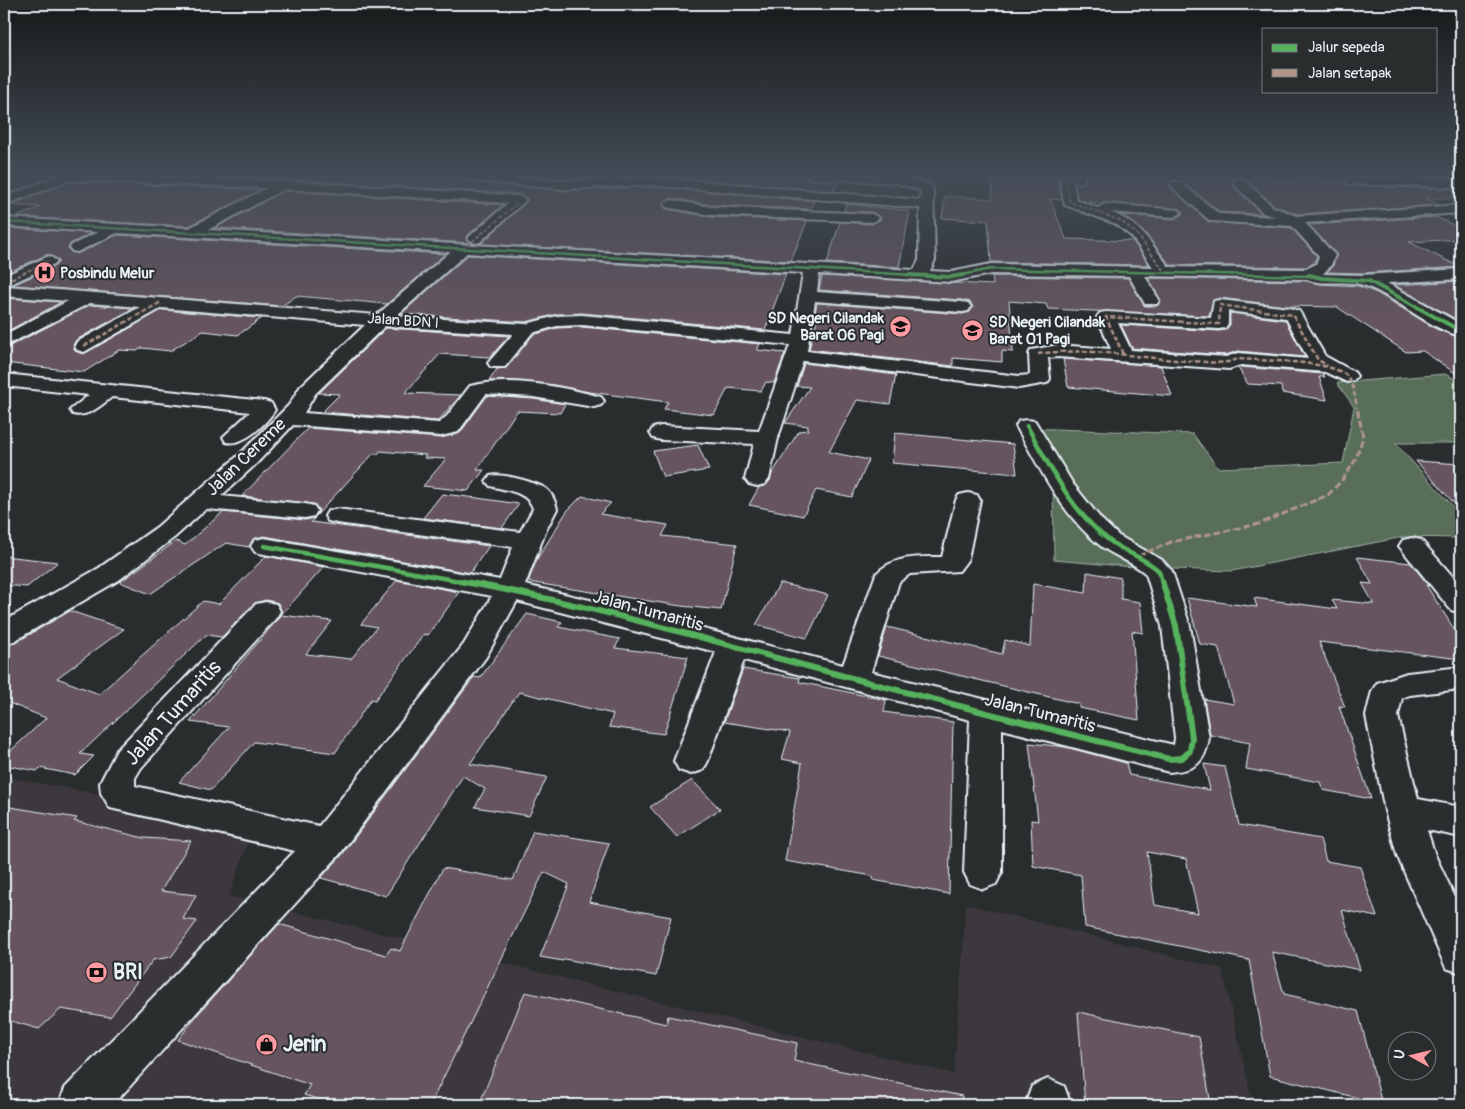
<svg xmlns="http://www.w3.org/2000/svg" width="1465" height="1109" font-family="Pangolin,sans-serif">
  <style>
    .built { fill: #3c393c }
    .green { fill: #596e59; stroke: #a0b0a8 }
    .building { fill: #66555e; stroke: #e8f1f8; fill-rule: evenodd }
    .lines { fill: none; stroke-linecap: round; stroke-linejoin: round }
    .minor-casing { stroke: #e8f1f8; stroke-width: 4 }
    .minor { fill: #2a2d2e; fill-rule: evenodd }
    .quiet-far2 { stroke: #b2968c; stroke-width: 2; stroke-dasharray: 4 2; stroke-linecap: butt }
    .quiet-far1 { stroke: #b2968c; stroke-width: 2.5; stroke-dasharray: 5 2.5; stroke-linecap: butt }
    .quiet { stroke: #b2968c; stroke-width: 3; stroke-dasharray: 7 3; stroke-linecap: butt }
    .cycleway-far3-casing { stroke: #2a2d2e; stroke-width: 4.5 }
    .cycleway-far2-casing { stroke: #2a2d2e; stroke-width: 5.5 }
    .cycleway-far1-casing { stroke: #2a2d2e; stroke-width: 8 }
    .cycleway-casing { stroke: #2a2d2e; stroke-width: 9 }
    .cycleway-far3 { stroke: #56b35d; stroke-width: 2.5 }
    .cycleway-far2 { stroke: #56b35d; stroke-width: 4 }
    .cycleway-far1 { stroke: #56b35d; stroke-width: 4.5 }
    .cycleway { stroke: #56b35d; stroke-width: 6 }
    .labels { text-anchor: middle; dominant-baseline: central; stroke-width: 4; stroke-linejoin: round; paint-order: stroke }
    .far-poi-label { font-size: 15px; font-weight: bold; fill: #e8f1f8; stroke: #2a2d2e; text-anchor: start }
    .far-street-label { font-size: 15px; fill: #e8f1f8; stroke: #2a2d2e }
    .street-label { font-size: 18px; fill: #e8f1f8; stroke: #2a2d2e }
    .near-street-label { font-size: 21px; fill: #e8f1f8; stroke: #2a2d2e }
    .near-poi-label { font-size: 21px; font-weight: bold; fill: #e8f1f8; stroke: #2a2d2e; text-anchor: start }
  </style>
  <rect width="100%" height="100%" fill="#2a2d2e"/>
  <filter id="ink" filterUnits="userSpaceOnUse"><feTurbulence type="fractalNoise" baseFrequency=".02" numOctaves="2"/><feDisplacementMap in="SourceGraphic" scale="10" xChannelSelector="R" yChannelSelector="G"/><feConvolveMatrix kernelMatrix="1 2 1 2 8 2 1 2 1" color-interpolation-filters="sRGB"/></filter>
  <g filter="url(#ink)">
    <!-- built -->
    <path class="built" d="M4,777L255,822L229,896L954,1074L966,904L1222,969L1251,1096L1285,1105H4Z"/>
    <!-- green -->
    <path class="green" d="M1445,374L1461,382V409H1459L1461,412V443H1395L1461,515V538L1403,537L1232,571L1145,568L1054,560L1053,469L1036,464L1027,428L1193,434L1218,468L1343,463L1354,407L1337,383Z"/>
    <!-- building -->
    <path class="building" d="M126,174H461V178L468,182L564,191L650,187L814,201L811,209L711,205L671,198L662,204L666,209L711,217L807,221L791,261L481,244L527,201V198L519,194L284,179Z
      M492,174H773L838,182L834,191L650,175L564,179Z
      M993,174H1069L1058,180L1062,200L1050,199L1066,239L1133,241L1149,265L991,262L988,221L942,218L945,196L992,199Z
      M1087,174H1266L1274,181H1345L1349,186L1461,189V198H1425L1439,205L1297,214L1274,205L1244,178L1235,177L1231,181L1233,186L1262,214L1220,212L1181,181L1172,180L1169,186L1209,222L1291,228L1317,256L1314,263L1306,267L1170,265L1145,233L1121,215L1174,219L1183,213L1181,209L1086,202L1078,199L1075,185L1085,182Z
      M1352,174H1461V177L1353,175Z
      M70,182L260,190L189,226L16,217L41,207L10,205Z
      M284,191L503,205L468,235L466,239L471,243L215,228Z
      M846,204L910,211L899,267L827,263L840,222L872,224L881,219L872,212L844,211Z
      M1436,217L1461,229V239L1409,242L1460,267L1362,273L1327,272L1333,266L1336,254L1309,225Z
      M4,228L91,233L70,244L68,249L77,254L117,235L445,254L387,304L296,296L282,306L13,285L55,266L59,261L48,254L4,274Z
      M468,255L786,274L765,330L582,313L557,314L526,322L401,314Z
      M822,276L993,285L992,276L1128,278L1145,306H1157L1161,301L1148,278L1306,281L1320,284L1358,286L1377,293L1436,329L1461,338V377L1423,351L1406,352L1337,307L1285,306L1220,298L1213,300L1209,316L1048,309L1046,304L1009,301L1013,352L1002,351V362L953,358V366L809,349L819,313H815L817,303L962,314L970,312L973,307L970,302L962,300L819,290Z
      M1461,281V322L1394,285Z
      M4,298L61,302L4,333Z
      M90,305L134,308L76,340L73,345L75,351L83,354L162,310L262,318L238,335L203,331L170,351L142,348L137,351L119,350L84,372L4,363V345L10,346Z
      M1230,313L1285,320L1305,357L1238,351L1226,355L1132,348L1121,325L1219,331L1225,330L1230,325Z
      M582,327L760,344L757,350L785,353L774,383L766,382L761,391L728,388L714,415L664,409L668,402L589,392L553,385L519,381H489L497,369L506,368L533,335L557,328Z
      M386,328L509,336L490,357L440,354L405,393L461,395L438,421L322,412L340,394L319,393Z
      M1063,359L1161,366L1172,396L1068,387Z
      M804,363L896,375L890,404L857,400L829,452L869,460L852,497L816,490L803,516L749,505L759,487L765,486L770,480L772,474L799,431L808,430V426L785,423L810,387L797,386Z
      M1241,367L1323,374L1325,377H1319L1327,400L1282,393L1281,386L1248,384L1238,368Z
      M487,396L533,399L565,404L560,413L517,411L477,470H484L468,491L423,486L446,459L424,458L426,455L380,451L378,454H373L316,516L319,510L314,504L242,496L308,428L441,438L460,433Z
      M895,433L1013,444L1017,474L892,463Z
      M698,445L709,470L663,477L653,451Z
      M1416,461L1461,464V511Z
      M442,494L477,498L519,504L502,528L423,518Z
      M582,496L611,503L600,514L668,525L662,536L737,544L721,610L681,606L528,582L537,559L567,511Z
      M223,512L305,520L315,518L311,522L489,546L470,573L264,536L253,539L249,547L226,543L150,594L120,582L176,541L185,545Z
      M4,556L58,562L27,587L4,585Z
      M266,556L324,567L281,615L332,621L306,654L351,659L377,627L361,624L397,580L459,592L428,635L424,634L375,700L371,699L335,753L254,742L211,790L179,782L229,727L190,722L278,619L282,612L278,603L266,600L255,603L222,637L206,635L80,754L94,756L75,775L40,768L37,771L4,765V757L46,718L4,701V646L15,643L70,611L124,629L57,678L99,694L203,601L219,604Z
      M1357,557L1411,563L1429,586L1426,585L1461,640V659L1319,642L1345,707L1339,706L1371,799L1323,790L1320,782L1246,769L1250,743L1210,735L1204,699L1234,704L1218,647L1200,644L1187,598L1257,607L1254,598L1337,609L1332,600L1374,604L1362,583L1372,584Z
      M1087,572L1121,578V599L1140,602L1143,633L1132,631L1139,720L1079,708V704L878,656L887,627L1002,654L1005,640L1030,646L1033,584L1086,593Z
      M780,583L828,595L807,638L756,625Z
      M527,614L562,622L558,627L620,639L615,648L688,657L664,734L609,727L613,714L519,692L470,764L547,777L529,816L475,807L485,789L463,776L386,896L321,878L342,855L474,677L480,678Z
      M743,669L800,678L799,682L886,700L884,712L953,722L949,894L873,880V876L785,861L802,763L782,759L790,732L724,722Z
      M1029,743L1066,747L1126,763L1129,775L1210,790L1204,764L1225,767L1239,825L1320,839L1326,861L1360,867L1377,917L1342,910L1360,970L1272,952L1284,994L1358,1011L1382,1104L1270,1076L1249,960L1085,927L1081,875L1033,866L1031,820L1038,821ZM1147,852L1186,859L1198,913L1155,905Z
      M692,780L720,809L677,837L650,807Z
      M4,806L77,818L74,821L144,838L191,841L161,891L196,895L183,919L197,921L171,957L153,960L110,1017L61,1009L39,1029L4,1019Z
      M533,831L609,843L589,902L671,917L656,976L564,959L563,961L540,957L569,884L544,872L430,1105H338L304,1095L310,1085L178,1040L198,1014L279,924L386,955L391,948L400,951L443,868L513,880Z
      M525,992L666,1024L668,1016L797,1043L794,1061L962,1096L961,1105H479Z
      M1078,1012L1199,1037L1211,1105H1085Z"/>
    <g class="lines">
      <defs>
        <path id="minor" d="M63,174L284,181L519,196L526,200L480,242L475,243L468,239L470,236L508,203L284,189L208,230L914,270L919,260L920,208L650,185L564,189L468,180L462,176L463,174L564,181L650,177L920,200L921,190L896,183L809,178L803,174L897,175L931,185L933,188L935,260L930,271L951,272L991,264L1153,267L1132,237L1116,224L1065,205L1060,181L1073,174H1085L1084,181L1073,183L1076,200L1098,208L1105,204L1179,210L1181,213L1174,217L1110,212C1140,223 1151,243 1169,267L1306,269L1316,264L1319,256L1292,226L1210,221L1170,185L1172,182H1180L1219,214L1276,217L1263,213L1235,185L1233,182L1235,179H1243L1273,207L1297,216L1461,205V213L1305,223L1335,255L1331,265L1323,274L1362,275L1461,269V279L1387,283L1461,324V336C1429,329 1398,298 1366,286C1347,278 1325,287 1306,279L1145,276L1159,300L1157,304H1145L1129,276L991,274L951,282L819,274L817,292L962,302L968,303L971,307L968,311L962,312L815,301L807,351L1019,376L1030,375L1029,354L1031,350L1058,345L1111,349L1097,317L1100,313L1106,312L1211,318L1214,301L1220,300L1289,308L1299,311L1325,356L1354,372L1357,376L1354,380L1347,382L1325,372L1241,365L1229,369L1058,357L1048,358L1050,379L1047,383L1019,388L803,361L778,438L769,479L765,484L757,486L749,484L745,479L754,444L661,440L653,438L650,433L653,428L661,426L759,431L790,345L582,325L557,326L532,333L505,367H491L488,363L513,334L385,326L315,394L304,413L439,423L447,416L470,386C509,376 563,387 601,397L604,401L601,405L594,407L533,397L486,394L458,432L441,436L293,425L256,464L221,496L305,504L314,506L317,511L314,516L305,518L206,509L175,537L119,580L14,641L4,644V621L99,568L157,527L240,454L289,405L300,387L365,325L162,308L84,352L77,350L75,346L77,342L140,307L90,303L9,344L4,343V335L68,301L4,296V276L49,256L57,261L54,264L6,286L377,315L450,252L117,233L77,252L72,251L70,248L72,245L98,232L4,226V218L189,228L267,188L70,180L4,205V197ZM467,253L803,273L793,335L582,315L557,316L526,324L396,316ZM1228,311L1286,318L1308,359L1238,353L1226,357L1131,350L1118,323L1219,329L1225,328L1228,324Z
          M1353,177L1461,179V187L1349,184L1347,181L1349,178Z
          M671,200L711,207L872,214L879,218L872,222L711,215L666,207L664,204Z
          M4,374L264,401L271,403L275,410C266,424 244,446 226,442L223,437L250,412L112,397C100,406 88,418 73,414L70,410L89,395L4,386Z
          M1027,420L1035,421L1073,484L1101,519L1119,536L1162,560L1172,571L1190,626L1209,738C1205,764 1195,770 1169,772L1002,729V872L996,884L983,889L970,884L964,872L970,720L744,660L708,761L703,770L691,774L679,770L674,761L716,652L517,601L486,657L340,854L113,1105H59L65,1088L295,851L110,808L101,793L100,783L117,750L256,604L266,602L276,604L280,611L276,618L141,768L135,778V786L319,826L464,644L492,596L264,554L255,552L251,546L255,540L264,538L500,580L513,547L337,523L328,521L325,516L328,511L337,509L520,532L533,509C529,492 505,490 490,486L486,481L490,476C502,473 531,481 543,487C551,491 555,500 557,509L546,530L525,585L607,604L843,665L876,574C894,555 919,557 942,557L956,500L959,495L968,493L977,495L980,500L968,559L959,571L910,574L899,582L871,672L1174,745L1175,738L1162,626L1146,574C1132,561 1112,556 1097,543C1061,513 1039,467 1016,426L1019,421Z
          M1412,538L1421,540L1461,586V613L1451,610L1399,546L1403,540Z
          M1461,667V689L1410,695L1402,698L1398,716L1418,799L1461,807V837L1427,830L1435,855L1461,910V973L1446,968L1397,855L1385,811L1366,716L1372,691L1377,683L1407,673Z
          M1048,1079L1064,1086L1071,1105H1025L1032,1086Z"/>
      </defs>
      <!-- minor casing -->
      <use href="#minor" class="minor-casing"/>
      <!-- minor -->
      <use href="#minor" class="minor"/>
      <!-- quiet-far2 -->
      <path class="quiet-far2" d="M1079,174L1080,178L1066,181L1070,202L1121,221L1137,234L1164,271
        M463,249L518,203
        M17,276L49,261"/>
      <!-- quiet-far1 -->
      <path class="quiet-far1" d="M4,282L20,275
        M84,346L161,302
        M1038,354C1089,346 1141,359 1192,361C1208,362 1224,365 1238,359C1264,361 1327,360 1346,375C1354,382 1355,398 1357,408
        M1123,354L1106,317L1219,324L1220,305L1293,315L1318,360L1327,365"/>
      <!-- quiet -->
      <path class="quiet" d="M1138,556L1171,542L1259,524L1328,495L1343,479L1356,459L1363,437L1357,407"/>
      <defs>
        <path id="cycleway-far3" d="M4,222L930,276
          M957,276L991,269L1312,276"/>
        <path id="cycleway-far2" d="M908,275L951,277L963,275
          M1309,275L1322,278L1369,281L1461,331"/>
        <path id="cycleway-far1" d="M1027,426C1050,466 1072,513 1110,541C1123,551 1139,556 1153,566L1159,571L1162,582
          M264,546L465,582"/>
        <path id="cycleway" d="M459,581C578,602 694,636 810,667C930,699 1049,729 1169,759L1182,758L1190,751L1192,738L1176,626L1162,581"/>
      </defs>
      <!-- cycleway-far3 casing -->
      <use href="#cycleway-far3" class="cycleway-far3-casing"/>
      <!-- cycleway-far2 casing -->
      <use href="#cycleway-far2" class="cycleway-far2-casing"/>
      <!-- cycleway-far1 casing -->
      <use href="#cycleway-far1" class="cycleway-far1-casing"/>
      <!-- cycleway casing -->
      <use href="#cycleway" class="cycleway-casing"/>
      <!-- cycleway-far3 -->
      <use href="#cycleway-far3" class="cycleway-far3"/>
      <!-- cycleway-far2 -->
      <use href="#cycleway-far2" class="cycleway-far2"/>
      <!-- cycleway-far1 -->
      <use href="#cycleway-far1" class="cycleway-far1"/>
      <!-- cycleway -->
      <use href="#cycleway" class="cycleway"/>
    </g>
  </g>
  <!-- sky -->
  <linearGradient id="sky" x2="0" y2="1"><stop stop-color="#171919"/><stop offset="0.53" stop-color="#444c57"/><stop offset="1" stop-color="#444c57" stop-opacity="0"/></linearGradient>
  <rect width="1465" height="329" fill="url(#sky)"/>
  <!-- icons -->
  <defs>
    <symbol id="hospital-disc" viewBox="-11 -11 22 22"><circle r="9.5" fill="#ff9aa2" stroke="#2a2d2e"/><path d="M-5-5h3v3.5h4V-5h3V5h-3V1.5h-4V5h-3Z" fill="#111"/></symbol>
    <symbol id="school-disc" viewBox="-11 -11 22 22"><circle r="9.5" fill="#ff9aa2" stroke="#2a2d2e"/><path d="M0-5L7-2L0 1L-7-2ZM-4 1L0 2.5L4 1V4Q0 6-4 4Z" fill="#111"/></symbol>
    <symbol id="bank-disc" viewBox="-11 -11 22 22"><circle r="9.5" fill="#ff9aa2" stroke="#2a2d2e"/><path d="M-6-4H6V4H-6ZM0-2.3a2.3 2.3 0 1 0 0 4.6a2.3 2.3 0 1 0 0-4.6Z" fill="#111"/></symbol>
    <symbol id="shop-disc" viewBox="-11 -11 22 22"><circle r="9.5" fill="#ff9aa2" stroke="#2a2d2e"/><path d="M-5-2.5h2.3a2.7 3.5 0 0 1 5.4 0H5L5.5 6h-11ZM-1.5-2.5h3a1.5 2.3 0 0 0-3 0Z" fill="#111"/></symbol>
  </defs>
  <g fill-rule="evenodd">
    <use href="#hospital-disc" x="32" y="260" width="25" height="25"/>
    <use href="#school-disc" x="888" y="314" width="25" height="25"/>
    <use href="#school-disc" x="960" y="318" width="25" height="25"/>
    <use href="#bank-disc" x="84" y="960" width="25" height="25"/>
    <use href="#shop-disc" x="254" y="1032" width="25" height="25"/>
  </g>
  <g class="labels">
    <!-- far-poi labels -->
    <g class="far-poi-label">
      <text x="60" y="273">Posbindu Melur</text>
      <text x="884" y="318" text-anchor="end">SD Negeri Cilandak<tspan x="884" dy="17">Barat 06 Pagi</tspan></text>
      <text x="989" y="322">SD Negeri Cilandak<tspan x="989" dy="17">Barat 01 Pagi</tspan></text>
    </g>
    <!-- far-street labels -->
    <g class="far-street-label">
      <text transform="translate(403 321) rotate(4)">Jalan BDN I</text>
    </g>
    <!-- street labels -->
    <g class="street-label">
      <text transform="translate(246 457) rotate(-44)">Jalan Cereme</text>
      <text transform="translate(648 611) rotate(15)">Jalan Tumaritis</text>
      <text transform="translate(1040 713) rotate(14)">Jalan Tumaritis</text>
    </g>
    <!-- near-street labels -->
    <g class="near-street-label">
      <text transform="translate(173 713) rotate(-48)">Jalan Tumaritis</text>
    </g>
    <!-- near-poi labels -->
    <g class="near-poi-label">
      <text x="113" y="972">BRI</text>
      <text x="283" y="1044">Jerin</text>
    </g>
  </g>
  <!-- margin -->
  <rect width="1465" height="1109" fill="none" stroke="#2a2d2e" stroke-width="20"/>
  <rect x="10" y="10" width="1445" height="1089" fill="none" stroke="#e8f1f8" stroke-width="2" filter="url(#ink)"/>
  <!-- legend -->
  <rect x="1262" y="28" width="175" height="65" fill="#2a2d2e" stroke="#767b7f"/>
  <rect x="1272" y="44" width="25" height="8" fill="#56b35d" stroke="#767b7f"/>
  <text x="1308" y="52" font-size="15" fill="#e8f1f8">Jalur sepeda</text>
  <rect x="1272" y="69" width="25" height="8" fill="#b2968c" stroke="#767b7f"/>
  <text x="1308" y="78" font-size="15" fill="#e8f1f8">Jalan setapak</text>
  <!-- north arrow -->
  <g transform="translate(1412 1056) rotate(278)"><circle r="24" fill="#2a2d2e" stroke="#767b7f"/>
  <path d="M0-4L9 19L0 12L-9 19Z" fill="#ff9aa2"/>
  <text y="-8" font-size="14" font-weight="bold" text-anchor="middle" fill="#e8f1f8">U</text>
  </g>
</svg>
